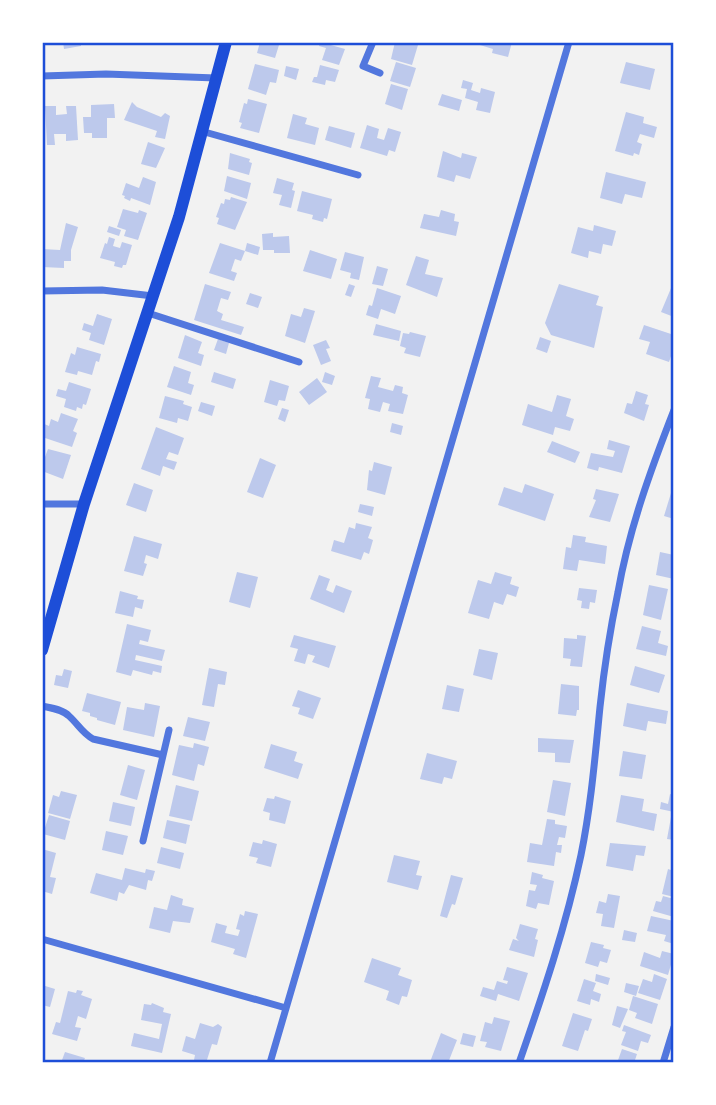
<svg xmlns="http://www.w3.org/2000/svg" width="716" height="1105" font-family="Helvetica,sans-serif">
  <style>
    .building { fill: #bdc9ec }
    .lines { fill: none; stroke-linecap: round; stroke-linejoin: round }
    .minor { stroke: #5277de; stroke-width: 7 }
    .trunk { stroke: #1d4ed8; stroke-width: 12 }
    .neatline { fill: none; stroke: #1d4ed8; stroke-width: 2.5 }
  </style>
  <rect width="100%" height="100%" fill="#f2f2f2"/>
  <!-- building -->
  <path class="building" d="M63,42H81V46L64,49Z
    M260,42H283L282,45H279L275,58L257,53Z
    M320,42L345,49L339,65L322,60L326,48L319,46Z
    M395,42L418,45L412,65L391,59Z
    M470,42H512L508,57L492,53L493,49Z
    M396,62L416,68L410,87L390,81Z
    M626,62L655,69L650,90L620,83Z
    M255,64L279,70L276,83L270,82L266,95L248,89Z
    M320,65L339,70L335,82L326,80L325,85L312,82L314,77H317Z
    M286,66L299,69L296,80L284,76Z
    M463,80L473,83L471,90L480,93L481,88L495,92L490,113L476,110L478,102L465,98L467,89L461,88Z
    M391,84L408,89L402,110L385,104Z
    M442,94L462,100L459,111L438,105Z
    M248,99L267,104L259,133L240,128L242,123L239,122L244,103L247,104Z
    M132,102L137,107L161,117L165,113L170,116L165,139L155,137L157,131L124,120Z
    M114,104L115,118H107V138H92V133H84L83,117H91V105Z
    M45,106H56V115L67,114L66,106H76L78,140L66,141V134H54L55,145H47Z
    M626,112L644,117L643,123L657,127L654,138L640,134L637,142L642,144L639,155L634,153L633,156L615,151Z
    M293,114L307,118L305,124L319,128L315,145L287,138Z
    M367,125L379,129L377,138L384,140L388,128L401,132L395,152L389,150L387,156L360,148Z
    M329,126L355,133L351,148L325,140Z
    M148,142L165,148L156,168L141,164Z
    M443,151L461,158L462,153L477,157L470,179L456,175L454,182L437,177Z
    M230,153L250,159L249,162L252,163L249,175L228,169Z
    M606,172L646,182L642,198L625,194L622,204L600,198Z
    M227,176L251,183L247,199L224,191Z
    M143,177L156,182L150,205L131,198L130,201L124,198L125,196L122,195L126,183L139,188Z
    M277,178L294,183L292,190L295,191L291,208L279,205L282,195L273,193Z
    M302,191L332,199L327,219L324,218L323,222L312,219L313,215L297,211Z
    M231,197L247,202L235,230L217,224L219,218L216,217L221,203L224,204L225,199L230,200Z
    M123,209L138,213L139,210L147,213L138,240L124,236L126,230L117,227Z
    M441,210L455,214L454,221L459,222L456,236L420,228L424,214L439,217Z
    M66,223L78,227L71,250V261H64V268L42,267V249L60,250Z
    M594,225L616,231L612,246L603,244L601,254L589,251L588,258L571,253L578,227L593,231Z
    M109,226L121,230L119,236L107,232Z
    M273,233V237L289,236L290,253H274V250H263L262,234Z
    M109,237L115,239L113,246L120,248L122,242L132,245L126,265H123L122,268L114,266L115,262L100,258L105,243L107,244Z
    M220,243L245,251L241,261L235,259L231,271L237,273L234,281L209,273Z
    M247,243L260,247L258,255L245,251Z
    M310,250L337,259L331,279L303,271Z
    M345,252L364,257L359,280L350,278L351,273L340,270Z
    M416,256L429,260L425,274L443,278L437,297L406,285Z
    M377,266L388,269L383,286L372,284Z
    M674,281V317L661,312Z
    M205,284L231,292L228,300L221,298L217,311L223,314L221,320L244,327L241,335L194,320Z
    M349,284L355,286L351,297L345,295Z
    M559,284L599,296L596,305L603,307L594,348L551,335L545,323Z
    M377,288L401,296L395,314L381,309L378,319L366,315L369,305L372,306Z
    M250,293L262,297L258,308L246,304Z
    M304,308L315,311L305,343L285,336L291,314L301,317Z
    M97,314L112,319L104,345L89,340L91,333L82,330L84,323L93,326Z
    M376,324L401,331L399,341L373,335Z
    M644,325L674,335V347L669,362L646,354L650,342L639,339Z
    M410,332L426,336L420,357L404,353L406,348L400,346L403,333L409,334Z
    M185,335L202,342L198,353L204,355L201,366L178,358Z
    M540,337L551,341L547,353L536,349Z
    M218,339L229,343L226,354L214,350Z
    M326,340L330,348L326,349L331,361L321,365L313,345Z
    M77,347L101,354L99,362L96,361L92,375L78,371L77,375L65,372L71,353L75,355Z
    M174,366L191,372L188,383L194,385L191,395L167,387Z
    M214,372L236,379L233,389L211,382Z
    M325,372L335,376L332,385L322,382Z
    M371,376L381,378L378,387L393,391L395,385L403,387L402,393L408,395L403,414L388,411L390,404L383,402L380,412L368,409L370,399L365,398Z
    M317,378L327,392L309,405L299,392Z
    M270,380L289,386L285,401L279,400L277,406L264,402Z
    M69,382L91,389L86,405L83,404L82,409L77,407L76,411L64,407L66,399L56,396L58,389L66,391Z
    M636,391L648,395L645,404L649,405L644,421L624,413L627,403L632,404Z
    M557,395L571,399L566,416L574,419L570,431L555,427L553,435L522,425L528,404L552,412Z
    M165,396L184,401L183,404L192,407L188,421L178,418L177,423L159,418Z
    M201,402L215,406L212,416L198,411Z
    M282,408L289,410L285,422L278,419Z
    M61,413L78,419L73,431L77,433L72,447L42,437V423L49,426L51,419L58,422Z
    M392,423L403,426L401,435L390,432Z
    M156,427L184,438L178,455L169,452L166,459L177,462L174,470L163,466L160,476L141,469Z
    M609,440L630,446L622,473L599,467L598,471L587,468L591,453L613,457L615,451L607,449Z
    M552,441L580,452L575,463L547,452Z
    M48,449L71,455L63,479L42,471V456L45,457Z
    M260,458L276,465L263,498L247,492Z
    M374,462L392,467L385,495L367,490L369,470L372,471Z
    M134,483L153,490L146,512L126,505Z
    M525,484L554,494L545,521L498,505L504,487L522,493Z
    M596,489L619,494L610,522L589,517L596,500L593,499Z
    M671,493H674V519L664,516Z
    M360,504L374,507L372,516L358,512Z
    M356,523L372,527L368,538L373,540L369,554L364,552L361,560L331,551L334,540L344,543L349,527L355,529Z
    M573,535L586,537L585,542L607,546L605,564L579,560L577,571L563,569L566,547L571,548Z
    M134,536L162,544L158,559L146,555L144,563L147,564L143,576L124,571Z
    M660,552L674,555V579L656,575Z
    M237,572L258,577L250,608L229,602Z
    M495,572L512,577L510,584L519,587L516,597L507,594L503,605L494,602L489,619L468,613L478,580L491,584Z
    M319,575L330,579L326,590L333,593L336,585L352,591L344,613L310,599Z
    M649,585L668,589L661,620L643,615Z
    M579,588L597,590L595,603L590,602L589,609L581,608L582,601L577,600Z
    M120,591L138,596L137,599L144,600L142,609L135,607L133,617L115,613Z
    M127,624L151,630L148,642L140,640L139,644L165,650L162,661L136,655L135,660L162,666L161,673L153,671L152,675L133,670L131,676L116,672Z
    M642,626L661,631L658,643L668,646L666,656L636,649Z
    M294,635L336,646L329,668L312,662L315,656L308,654L305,664L294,661L298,649L290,647Z
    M577,635L586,636L582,667L570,666L571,659L563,658L564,638L577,639Z
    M479,649L498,653L492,680L473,675Z
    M635,666L665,675L659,693L630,685Z
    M209,668L227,672L225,685L218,684L214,707L202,705Z
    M64,669L72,671L68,688L54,685L56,675L62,676Z
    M561,684L579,686V710H577L576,716L558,714Z
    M447,685L464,689L459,712L442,709Z
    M298,690L321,698L313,719L298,714L300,708L292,706Z
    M87,693L121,702L115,725L97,720V718L90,716V713L82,711Z
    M145,703L160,706L154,737L123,730L127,707L144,710Z
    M627,703L668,711L666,724L648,721L646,731L623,726Z
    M188,717L210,722L205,741L183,736Z
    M538,738L574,740L570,763L555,762V753L538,752Z
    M194,743L209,747L204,766L198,764L194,781L172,775L179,745L193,748Z
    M271,744L297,752L294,761L303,764L298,779L264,768Z
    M623,751L646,755L642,779L619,776Z
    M427,753L457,761L452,779L444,777L442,784L420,779Z
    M128,765L145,770L137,800L120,795Z
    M553,780L571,783L565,816L547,812Z
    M176,785L199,791L192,821L169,816Z
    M61,791L77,795L70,819L48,813L53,795L59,797Z
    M670,794L674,795V812L660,809L661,802L668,804Z
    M621,795L644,799L642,811L657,814L654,831L616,822Z
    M275,796L291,801L285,824L269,820L270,813L263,811L267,798L274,799Z
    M113,802L135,807L131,826L109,821Z
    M49,815L70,821L65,840L43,834Z
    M671,817L674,818V840L667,839Z
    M547,819L555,820V824L567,826L565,838L559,837L557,845H562L561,853L556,852L554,866L527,862L530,843L542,845Z
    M167,820L190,825L186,844L163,838Z
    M106,831L128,836L123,855L102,850Z
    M263,840L277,844L271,867L256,863L258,858L249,856L253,842L262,844Z
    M610,843L646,846L644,856L636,855L633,871L606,866Z
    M161,847L184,853L180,869L157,863Z
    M42,849L56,853L50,877L56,878L52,894L42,891Z
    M394,855L420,861L416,875L422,876L418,890L387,882Z
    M125,868L145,873L146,869L155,871L152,881L148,880L146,890L129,885L124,894L119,892L117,901L90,893L96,873L122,880Z
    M668,869L674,871V897L662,894Z
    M532,872L543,875L542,878L554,881L549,905L538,903L536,909L526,906L529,890L535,891L537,885L530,884Z
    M451,875L463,878L455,905L452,904L447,918L440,916Z
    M608,894L620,896L614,928L601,926L603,914L596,913L599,901L606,903Z
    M171,895L183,899L182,905L194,908L190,923L173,921L170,933L149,928L154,907L167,910Z
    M663,896L674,899V917L653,911L656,901L661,902Z
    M245,911L258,914L246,958L233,954L235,949L211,942L216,923L227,926L225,933L238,936L240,930L236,929L240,914L244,916Z
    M651,916L674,921V944L664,941L666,935L647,931Z
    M520,924L538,929L535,939L538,940L534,957L509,950L513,939L519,941L516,938Z
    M624,930L637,933L635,942L622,940Z
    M591,942L604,945L603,948L611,950L607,963L600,961L598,967L585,963Z
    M662,951L674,954L668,975L640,966L644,952L660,958Z
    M372,958L401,968L398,975L412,980L407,997L402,996L399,1005L386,1000L389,991L364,982Z
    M507,967L528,973L519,1001L498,994L496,1001L480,996L483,987L494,990L497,981L507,984L508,981L503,980Z
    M596,974L610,978L608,985L595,981Z
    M654,974L667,979L660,1000L638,993L643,979L652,982Z
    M584,979L596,983L593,991L601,994L599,1002L591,999L590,1005L577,1001Z
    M626,983L639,986L636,996L624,992Z
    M42,985L55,989L50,1007L42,1005Z
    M77,990L83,991L81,995L92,999L86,1019L78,1016L75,1027L81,1028L77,1041L52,1034L56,1022L60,1023L68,991L76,993Z
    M633,996L658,1004L652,1024L635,1018L637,1013L629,1010Z
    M152,1003L164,1008L163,1012L171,1014L162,1053L131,1046L134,1033L159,1039L162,1024L141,1020L144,1004L151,1005Z
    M617,1006L628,1009L620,1028L612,1025Z
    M573,1013L592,1019L588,1031L585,1030L578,1051L562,1046Z
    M494,1017L510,1021L501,1051L485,1047L487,1042L480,1041L485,1022L492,1024Z
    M200,1023L213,1027L218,1024L222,1027L217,1045L212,1044L206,1063L194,1060L195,1055L182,1051L186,1036L195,1039Z
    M624,1025L651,1035L648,1043L641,1041L638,1051L621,1045L626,1032L622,1031Z
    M441,1033L457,1040L448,1063H432L430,1062Z
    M463,1033L476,1036L473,1047L460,1044Z
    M622,1049L637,1054L634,1063H617Z
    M65,1052L85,1058L83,1063L62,1060Z"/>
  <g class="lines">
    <!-- minor -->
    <path class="minor" d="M373,42L363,66L380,73
      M42,76L106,74L216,78
      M201,131L358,175
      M42,291L102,290L153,296
      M148,313L299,362
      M42,504H84
      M42,706C51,708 62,709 69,716C78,724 82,733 93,739L163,755
      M143,841L169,730
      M42,939L286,1008
      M270,1063L569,42
      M519,1063C543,994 566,926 581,855C591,806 595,757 600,707C604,669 610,630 618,592C629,529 651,469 674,410
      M663,1063L674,1027"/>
    <!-- trunk -->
    <path class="trunk" d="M42,650L84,504L179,217L226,42"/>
  </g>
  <!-- border -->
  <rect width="716" height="1105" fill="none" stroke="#ffffff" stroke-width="88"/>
  <rect x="44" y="44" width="628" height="1017" class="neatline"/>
</svg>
